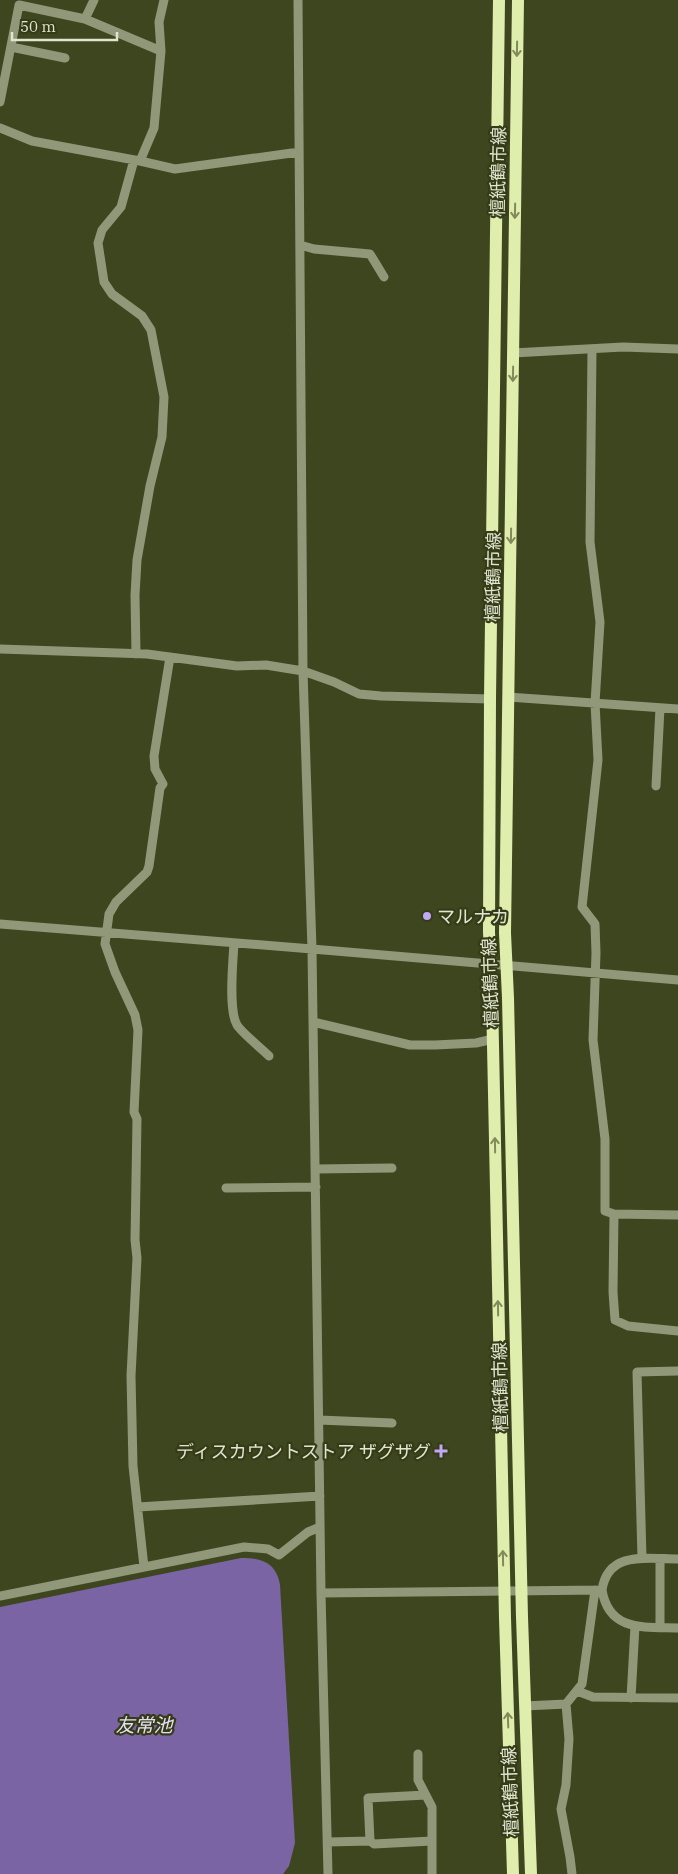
<svg xmlns="http://www.w3.org/2000/svg" width="678" height="1874" font-family="'IBM Plex Serif','Noto Sans JP',serif">
  <style>
    .water { fill: #7a64a4 }
    .lines { fill: none; stroke-linecap: round; stroke-linejoin: round }
    .minor { stroke: #909879; stroke-width: 9 }
    .major { stroke: #dfedad; stroke-width: 12 }
    .oneway { stroke: #818b5a }
    .poi-dot { fill: #c0a8f3; stroke: #343b16; stroke-width: 2 }
    .labels { text-anchor: middle; dominant-baseline: central; stroke-width: 4.5; stroke-linejoin: round; paint-order: stroke }
    .street-label { font-size: 18px; fill: #e0e5d0; stroke: #343b16 }
    .poi-label { font-size: 18px; fill: #e0e5d0; stroke: #343b16; text-anchor: start }
    .water-label { font-size: 19px; font-style: italic; fill: #e3def1; stroke: #343b16 }
  </style>
  <rect width="100%" height="100%" fill="#3e4620"/>
  <!-- water -->
  <path class="water" d="M241,1558C261,1558 276,1562 280,1585L295,1843L289,1866L283,1874H0V1607Z"/>
  <g class="lines">
    <!-- minor -->
    <path class="minor" d="M94,0L85,19L161,51L154,128L140,161
      M298,0L303,671L312,949L321,1593L328,1874
      M11,47L65,58
      M161,51L159,22L164,0
      M0,102L19,5L85,19
      M0,128L32,141L140,161L175,169L299,152
      M134,160L121,207L102,230L98,243L104,282L112,294L142,316L151,330L164,397L162,437L150,486L137,560L135,595L136,654
      M300,245L314,249L370,254L384,277
      M592,349L590,542L600,622L595,703L598,760L582,907L595,924L596,953L593,1040L605,1139V1211L614,1214L613,1292L615,1320L628,1326L678,1331
      M513,353L623,347L678,349
      M0,649L147,654L237,666L266,665L303,671L334,682L359,694L381,696L490,699
      M508,697L678,709
      M656,786L660,708
      M0,924L312,949L678,980
      M234,943C233,961 228,1010 237,1025C242,1033 261,1048 269,1056
      M313,1022L410,1045H435L476,1043L493,1039
      M316,1169L392,1168
      M226,1188L316,1187
      M614,1214L678,1215
      M319,1420L392,1423
      M138,1507L320,1496
      M642,1558L637,1372L678,1371
      M144,1567L133,1466L131,1376L137,1258L135,1240L137,1119L134,1112L138,1030L135,1015L115,972L105,944L109,914L116,902L147,872L149,866L160,788L163,784L155,769L154,756L170,657
      M602,1590C609,1632 644,1627 678,1628
      M321,1593L602,1590C608,1550 648,1559 678,1559
      M0,1596L244,1547L268,1549L279,1555L308,1532L320,1527
      M660,1627V1559
      M577,1691L593,1697L678,1698
      M631,1698L635,1626
      M566,1704L569,1739L566,1785L561,1809L570,1857L572,1874
      M525,1706L566,1704L582,1684L595,1590
      M418,1754V1780L432,1807V1874
      M426,1795L368,1798L370,1841L374,1844L432,1841
      M328,1842L370,1841"/>
    <!-- major -->
    <path class="major" d="M499,0L490,699L489,932L492,998L505,1618L513,1874
      M518,0L505,933L508,998L522,1617L531,1874"/>
  </g>
  <!-- one-way arrows -->
  <defs><path id="oneway-shaft" d="M-6 0H5M1.5-3L5.5 0L1.5 3" fill="none" stroke-width="1.6" stroke-linecap="round" stroke-linejoin="round" transform="scale(1.25)"/></defs>
  <g class="oneway">
    <use href="#oneway-shaft" transform="translate(517 49) rotate(91)"/>
    <use href="#oneway-shaft" transform="translate(515 211) rotate(91)"/>
    <use href="#oneway-shaft" transform="translate(513 374) rotate(91)"/>
    <use href="#oneway-shaft" transform="translate(511 536) rotate(91)"/>
    <use href="#oneway-shaft" transform="translate(495 1145) rotate(-91)"/>
    <use href="#oneway-shaft" transform="translate(498 1308) rotate(-91)"/>
    <use href="#oneway-shaft" transform="translate(503 1558) rotate(-91)"/>
    <use href="#oneway-shaft" transform="translate(508 1720) rotate(-92)"/>
  </g>
  <!-- markers -->
  <g class="poi-dot">
    <circle cx="427" cy="916" r="5"/>
    <path d="M438.5 1443.5h5v5h5v5h-5v5h-5v-5h-5v-5h5z"/>
  </g>
  <g class="labels">
    <!-- street labels -->
    <g class="street-label">
      <text transform="translate(498 172) rotate(-89)">檀紙鶴市線</text>
      <text transform="translate(493 577) rotate(-89)">檀紙鶴市線</text>
      <text transform="translate(490 983) rotate(-92)">檀紙鶴市線</text>
      <text transform="translate(500 1387) rotate(-91)">檀紙鶴市線</text>
      <text transform="translate(510 1792) rotate(-92)">檀紙鶴市線</text>
    </g>
    <!-- poi labels -->
    <g class="poi-label">
      <text x="437" y="916">マルナカ</text>
      <text x="431" y="1451" text-anchor="end">ディスカウントストア ザグザグ</text>
    </g>
    <!-- water labels -->
    <g class="water-label">
      <text x="144" y="1725">友常池</text>
    </g>
  </g>
  <!-- scale -->
  <path d="M12 32v8h105v-8" fill="none" stroke="#e0e5d0" stroke-width="2.5"/>
  <text x="20" y="32" font-size="15" fill="#e0e5d0" stroke="#343b16" stroke-width="4" paint-order="stroke">50 m</text>
</svg>
